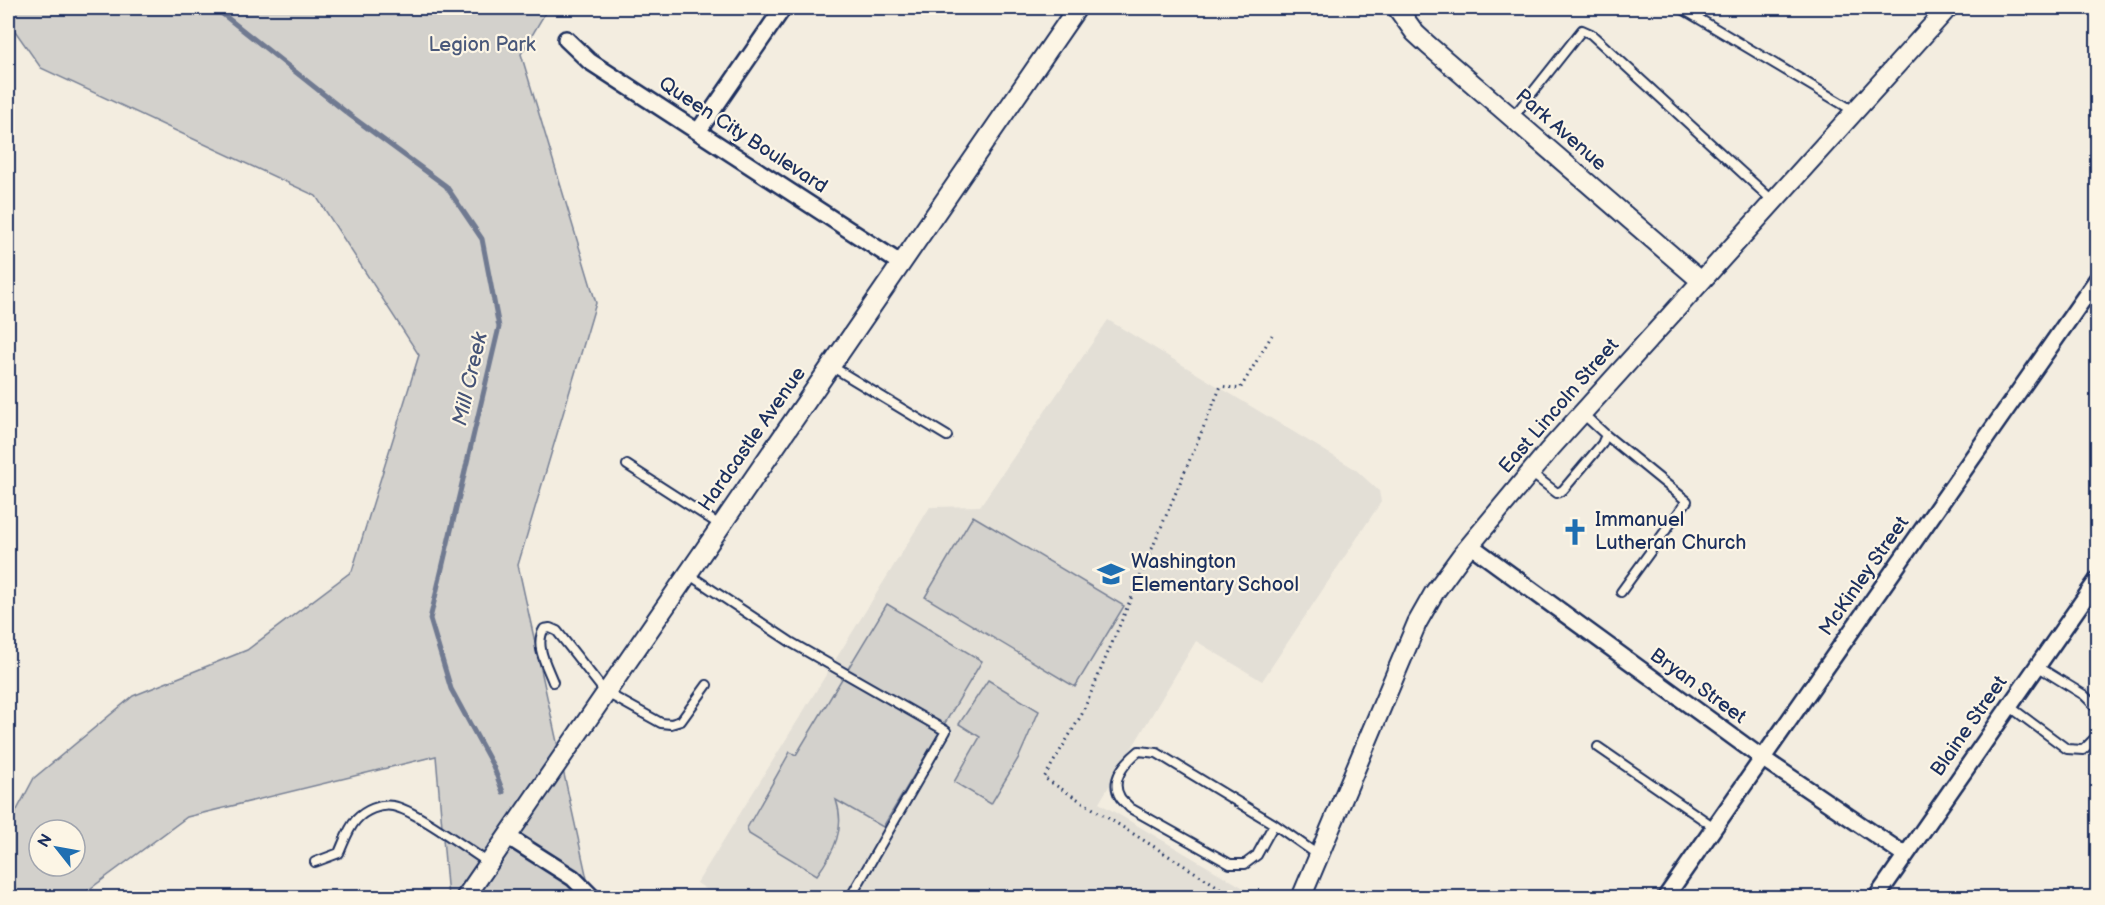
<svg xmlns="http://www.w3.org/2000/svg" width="2105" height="905" font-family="'Balsamiq Sans',sans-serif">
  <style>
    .built { fill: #e3dfd6 }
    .green { fill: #d3d1cc; stroke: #778095; stroke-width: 1.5; fill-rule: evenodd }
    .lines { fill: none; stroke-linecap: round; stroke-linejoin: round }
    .stream { stroke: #707a91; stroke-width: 5 }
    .service-casing { stroke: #1b2f5e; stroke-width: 12 }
    .minor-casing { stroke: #1b2f5e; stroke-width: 20 }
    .tertiary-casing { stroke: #1b2f5e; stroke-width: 22 }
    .path { stroke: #1b2f5e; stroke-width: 3; stroke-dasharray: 1.5 4.5; stroke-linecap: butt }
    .service { stroke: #fcf5e5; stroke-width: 8 }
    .minor { stroke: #fcf5e5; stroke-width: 15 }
    .tertiary { stroke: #fcf5e5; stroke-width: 18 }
    .labels { text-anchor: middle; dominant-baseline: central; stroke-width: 4.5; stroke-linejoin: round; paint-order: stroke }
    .park-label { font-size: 20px; fill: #49587a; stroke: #fcf5e5 }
    .street-label { font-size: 20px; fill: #1b2f5e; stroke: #fcf5e5 }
    .poi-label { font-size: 20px; fill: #1b2f5e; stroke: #fcf5e5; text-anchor: start }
    .water-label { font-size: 21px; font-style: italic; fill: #465478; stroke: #fcf5e5 }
  </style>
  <rect width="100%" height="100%" fill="#f3ede0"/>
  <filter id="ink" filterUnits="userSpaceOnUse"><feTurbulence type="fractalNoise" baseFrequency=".0167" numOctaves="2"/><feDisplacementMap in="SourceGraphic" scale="12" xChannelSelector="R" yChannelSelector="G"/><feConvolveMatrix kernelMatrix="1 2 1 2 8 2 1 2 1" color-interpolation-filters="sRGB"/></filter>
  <g filter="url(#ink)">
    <!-- built -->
    <path class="built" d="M1108,320L1355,469L1379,491L1381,502L1262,681L1196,641L1099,803L1259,897L720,898L697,883L930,507L980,506Z"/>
    <!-- green -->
    <path class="green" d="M8,8H548L521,54L596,303L518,565L591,897H448L436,756L187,817L79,897H8V827L34,778L133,696L247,650L352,571L419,355L316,196L41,68L8,21ZM39,830H75V866H39Z
      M973,516L1124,606L1075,687L925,597Z
      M887,604L982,661L883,827L836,800C846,828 834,852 817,875L749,834L747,828L790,752L796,755Z
      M988,680L1039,711L1019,757L991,804L954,782L980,737L959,724Z"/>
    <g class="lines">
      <!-- stream -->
      <path class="stream" d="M215,8L351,116L446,186L482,239L499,327L430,619L451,689L493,766L503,792
        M541,894L542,898"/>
      <defs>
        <path id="service" d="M1681,8L1854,111
          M1513,117L1582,30L1591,34L1773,201
          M831,366L947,436
          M1606,435L1687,501L1621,592
          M627,465L720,525
          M1531,473L1557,493L1563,490L1602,444L1606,435L1582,413
          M688,574L792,643L946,731L850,898
          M2037,666L2084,695L2098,709
          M553,682C547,666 534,645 544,629L550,628L557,631L605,692L661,723L671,724L681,721L707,685
          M2009,706L2067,749L2083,750L2098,735
          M1598,747L1714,827
          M1274,824L1257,855L1245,864H1230L1130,808C1127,804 1122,801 1120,797C1109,779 1127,761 1139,751L1157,753L1274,824L1318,855
          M315,862L339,853C344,842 348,829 356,820C365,810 380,804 393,806C415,810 467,849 489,863"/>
        <path id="minor" d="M566,39L589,61L900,263
          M699,130L783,8
          M1470,545L1762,758L1905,855
          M507,836L573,878L593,898
          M1665,898L2098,278
          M1876,898L2098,579"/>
        <path id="tertiary" d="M1397,8L1415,33L1428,45L1701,281
          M465,898L1077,8
          M1301,898L1417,623L1434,593L1461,556L1549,450L1948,8"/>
      </defs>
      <!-- service casing -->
      <use href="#service" class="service-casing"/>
      <!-- minor casing -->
      <use href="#minor" class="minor-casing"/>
      <!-- tertiary casing -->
      <use href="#tertiary" class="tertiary-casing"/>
      <!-- path -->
      <path class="path" d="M1236,898L1044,778L1082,714L1221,386L1240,389L1272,335"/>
      <!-- service -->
      <use href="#service" class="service"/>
      <!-- minor -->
      <use href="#minor" class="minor"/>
      <!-- tertiary -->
      <use href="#tertiary" class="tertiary"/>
    </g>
  </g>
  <!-- icons -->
  <defs>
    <symbol id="church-bare" viewBox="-9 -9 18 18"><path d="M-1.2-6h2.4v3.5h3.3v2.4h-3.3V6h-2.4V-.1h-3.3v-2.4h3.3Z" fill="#1f6fb2" stroke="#fcf5e5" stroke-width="2.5" paint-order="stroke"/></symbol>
    <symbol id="school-bare" viewBox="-9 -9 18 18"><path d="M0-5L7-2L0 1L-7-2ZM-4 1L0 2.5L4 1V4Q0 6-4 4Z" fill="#1f6fb2" stroke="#fcf5e5" stroke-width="2.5" paint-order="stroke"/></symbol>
  </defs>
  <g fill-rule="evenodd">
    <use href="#church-bare" x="1556" y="513" width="38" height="38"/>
    <use href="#school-bare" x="1092" y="555" width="38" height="38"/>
  </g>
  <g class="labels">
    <!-- park labels -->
    <g class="park-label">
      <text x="482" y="45">Legion Park</text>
    </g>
    <!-- street labels -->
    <g class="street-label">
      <text transform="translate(1561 130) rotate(41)">Park Avenue</text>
      <text transform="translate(743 135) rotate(33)">Queen City Boulevard</text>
      <text transform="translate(1559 406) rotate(-49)">East Lincoln Street</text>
      <text transform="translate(752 439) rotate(-55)">Hardcastle Avenue</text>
      <text transform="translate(1864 576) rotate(-55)">McKinley Street</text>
      <text transform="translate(1698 686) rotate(36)">Bryan Street</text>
      <text transform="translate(1969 726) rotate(-55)">Blaine Street</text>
    </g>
    <!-- poi labels -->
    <g class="poi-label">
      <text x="1595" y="520">Immanuel<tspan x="1595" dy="23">Lutheran Church</tspan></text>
      <text x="1131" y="562">Washington<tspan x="1131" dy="23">Elementary School</tspan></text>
    </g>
    <!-- water labels -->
    <g class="water-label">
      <text transform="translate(470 379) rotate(-77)">Mill Creek</text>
    </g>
  </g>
  <!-- margin -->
  <rect width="2105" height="905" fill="none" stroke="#fcf5e5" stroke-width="30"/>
  <rect x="15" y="15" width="2075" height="875" fill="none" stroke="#1b2f5e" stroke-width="2" filter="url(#ink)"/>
  <!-- north arrow -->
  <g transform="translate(57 848) rotate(301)"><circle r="28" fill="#fcf5e5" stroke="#a2a6af" stroke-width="1.5"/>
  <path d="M0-4.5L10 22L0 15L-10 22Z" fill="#1f6fb2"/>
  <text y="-9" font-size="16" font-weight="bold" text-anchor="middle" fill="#1b2f5e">N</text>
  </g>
</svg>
